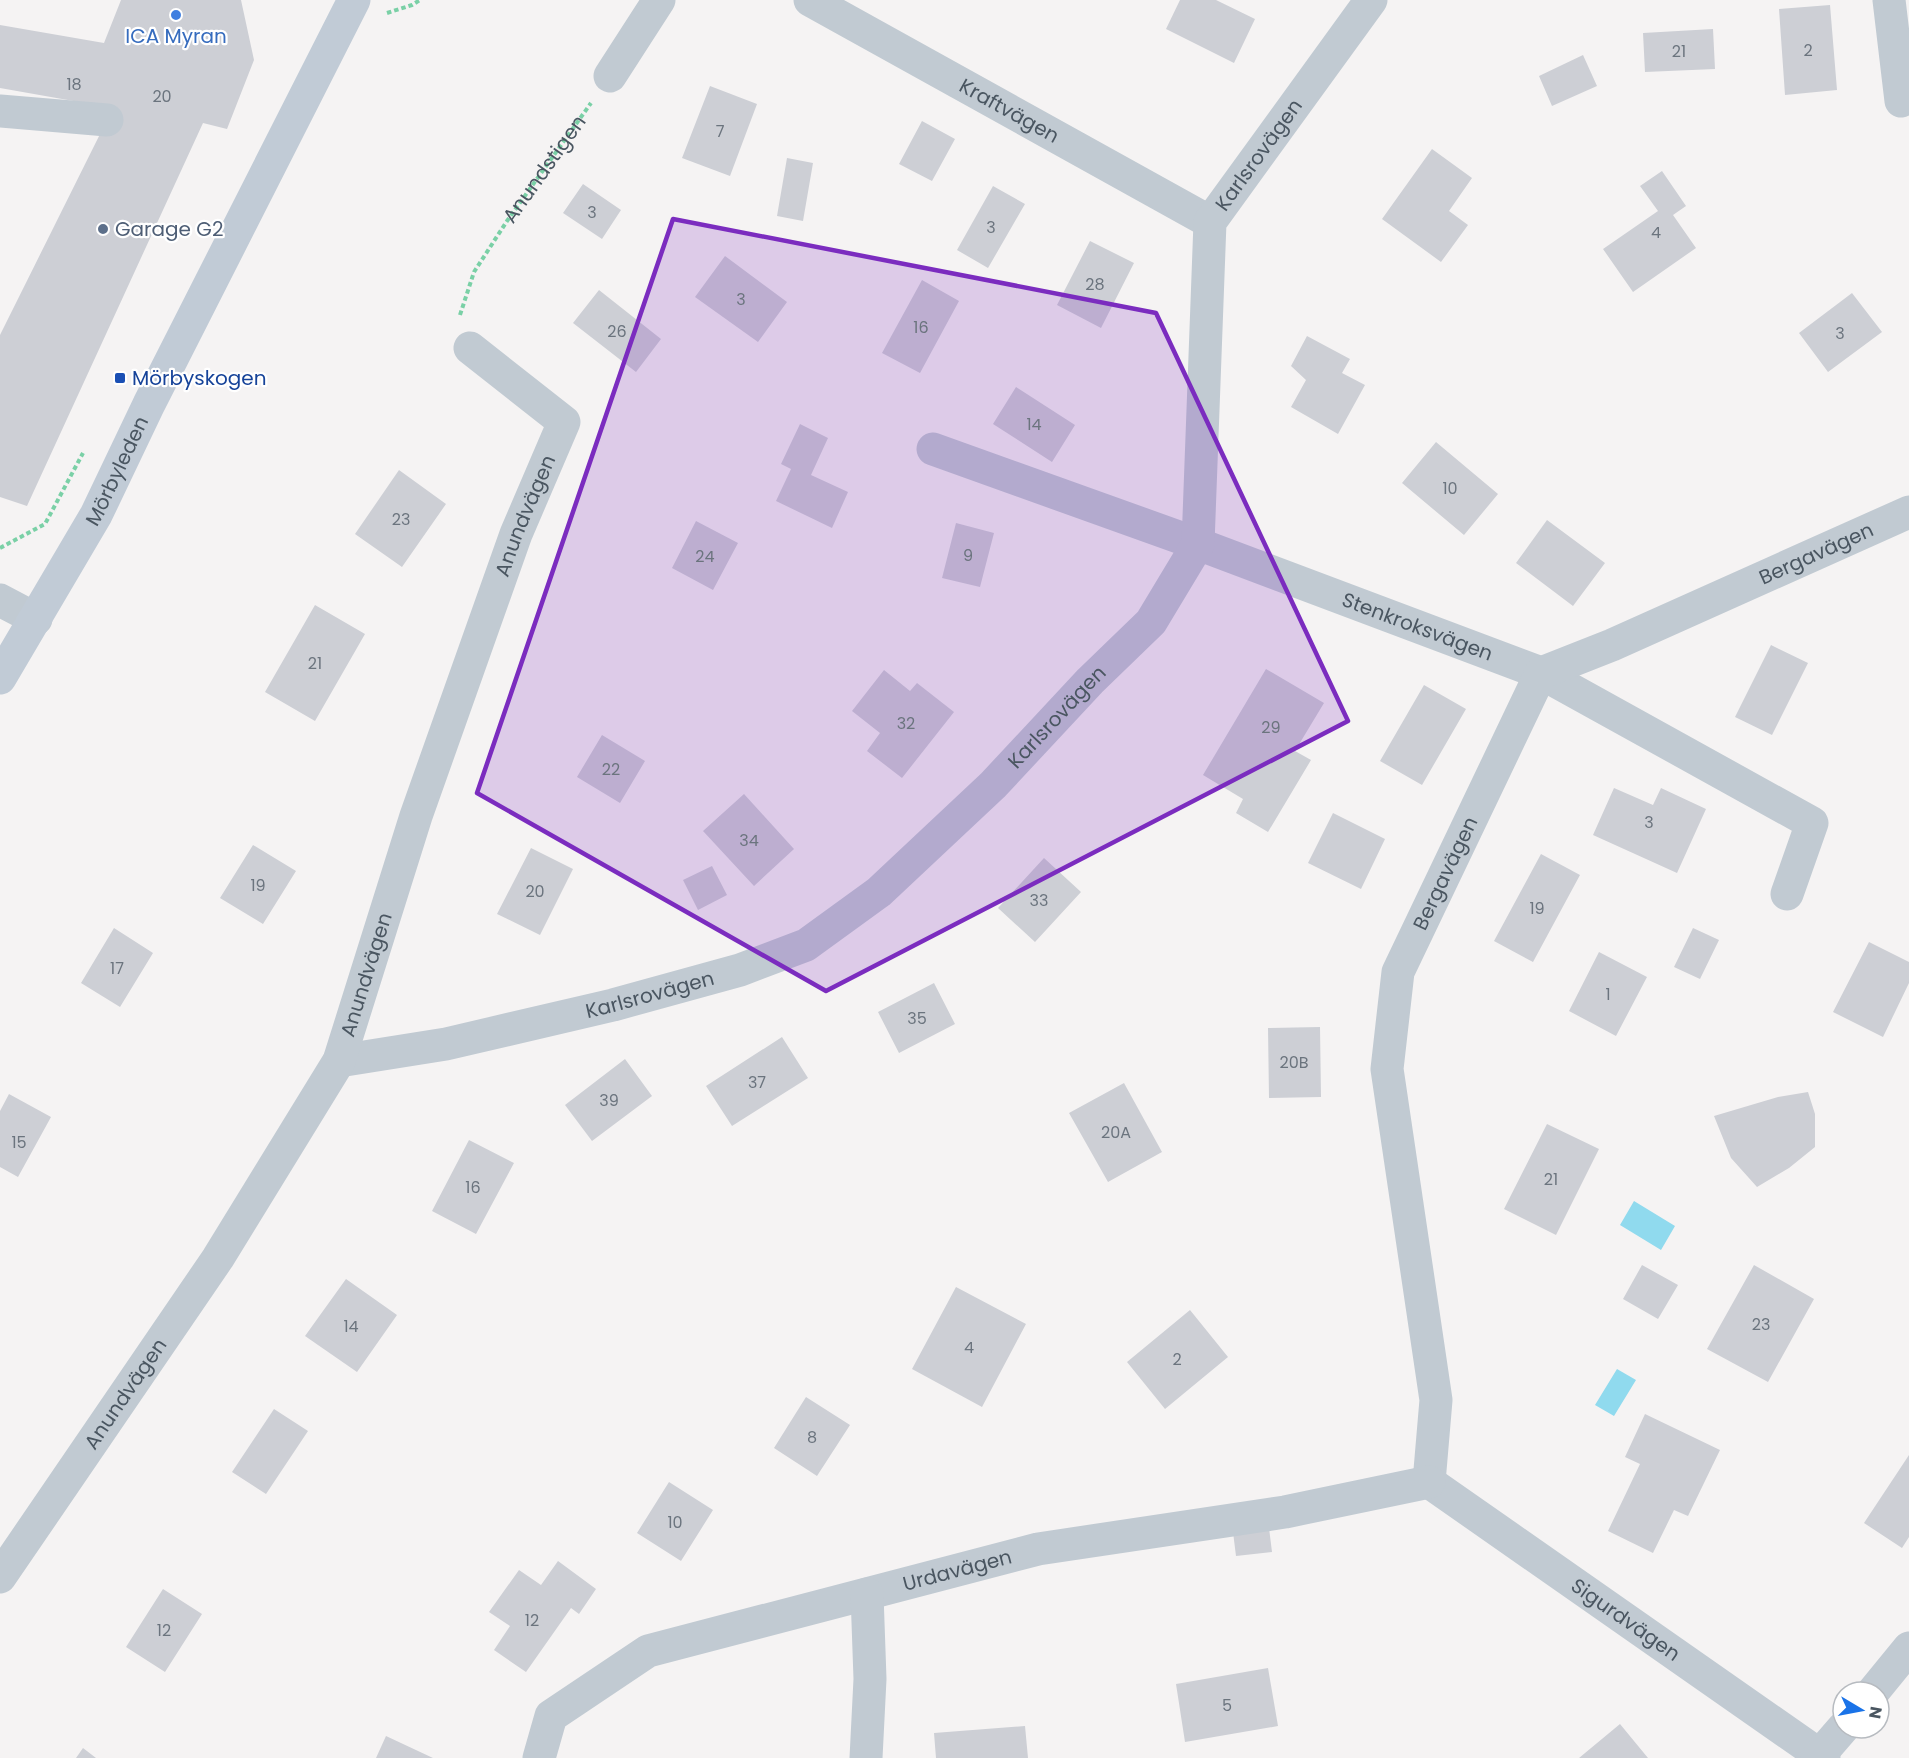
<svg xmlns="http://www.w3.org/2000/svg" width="1909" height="1758" font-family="Poppins,sans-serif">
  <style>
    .water { fill: #90daee }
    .building { fill: #cdcfd5 }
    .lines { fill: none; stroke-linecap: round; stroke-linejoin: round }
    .path { stroke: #7ad0a6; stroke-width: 4; stroke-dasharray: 4.5 3; stroke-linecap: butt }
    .street { stroke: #c1cad2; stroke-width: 33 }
    .secondary { stroke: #c1cbd6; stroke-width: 33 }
    .marked { fill: #7b2cbf; fill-opacity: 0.2; stroke: #7b2cbf; stroke-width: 4.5; stroke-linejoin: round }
    .shop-dot { fill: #3f7fe0; stroke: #fff; stroke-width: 2 }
    .service-dot { fill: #5c6f8a; stroke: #fff; stroke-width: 2 }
    .transit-dot { fill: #1a4fb4; stroke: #fff; stroke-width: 2 }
    .labels { text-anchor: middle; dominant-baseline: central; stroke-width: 4.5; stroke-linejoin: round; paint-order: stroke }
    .number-label { font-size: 16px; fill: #6b747e }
    .shop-label { font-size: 20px; fill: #366cbe; stroke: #fff }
    .street-label { font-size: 20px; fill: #4a5661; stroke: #fff }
    .service-label { font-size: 20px; fill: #4e5e75; stroke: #fff; text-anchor: start }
    .transit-label { font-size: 20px; fill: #164399; stroke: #fff; text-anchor: start }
  </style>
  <rect width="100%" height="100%" fill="#f5f3f3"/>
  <!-- water -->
  <path class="water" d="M1634,1201L1675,1226L1661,1250L1620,1225Z
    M1617,1369L1636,1380L1614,1416L1595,1405Z"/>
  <!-- building -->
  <path class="building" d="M121,0H241L254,60L227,129L203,123L27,506L0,497V335L113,108L0,88V25L104,43Z
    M1180,0H1216L1255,19L1234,63L1166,29Z
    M1830,5L1837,90L1785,95L1779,9Z
    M1713,29L1715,69L1645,72L1643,33Z
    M1583,55L1597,86L1552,106L1539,76Z
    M710,86L757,104L730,176L682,158Z
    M922,121L955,139L932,181L899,164Z
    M1432,149L1472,178L1449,211L1468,225L1441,262L1382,219Z
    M787,158L813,163L803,221L777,216Z
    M1662,171L1686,206L1673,215L1696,248L1633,292L1603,249L1658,211L1640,186Z
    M583,184L621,210L602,239L563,213Z
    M993,186L1025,204L988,268L957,250Z
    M1090,241L1134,263L1101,328L1057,305Z
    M725,256L787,302L758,342L695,297Z
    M922,280L959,301L920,373L882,353Z
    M599,290L661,339L636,372L573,323Z
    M1852,293L1882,332L1828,372L1799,333Z
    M1307,336L1350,359L1342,373L1365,385L1338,434L1291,407L1306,380L1291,366Z
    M1016,387L1075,425L1052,462L993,424Z
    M800,424L828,438L811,475L848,492L832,528L776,501L791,469L781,464Z
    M1436,442L1498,494L1464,535L1402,483Z
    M399,470L446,504L402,567L355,534Z
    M1547,520L1605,563L1573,606L1516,563Z
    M696,521L738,543L713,590L672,568Z
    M956,523L994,533L980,587L942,578Z
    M315,605L365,634L315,721L265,692Z
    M1771,645L1808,663L1772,735L1735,717Z
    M1266,669L1324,703L1295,751L1311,760L1268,832L1236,813L1243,799L1203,775Z
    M884,670L910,691L917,683L954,712L902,778L867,751L880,733L852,711Z
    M1424,685L1466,709L1422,785L1380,761Z
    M602,735L645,761L620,803L577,777Z
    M1614,788L1653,805L1661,788L1706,809L1677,873L1593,835Z
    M744,794L794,849L754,886L703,831Z
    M1333,813L1385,839L1361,889L1308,863Z
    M253,845L296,871L263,924L220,898Z
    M531,848L573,869L540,935L497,914Z
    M1541,854L1580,875L1533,962L1494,941Z
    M1044,858L1081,892L1035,942L998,908Z
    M712,866L727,895L698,910L683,880Z
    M114,928L153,953L120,1007L81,983Z
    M1693,928L1719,940L1700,979L1674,967Z
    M1869,942L1909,962V983L1883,1037L1833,1012Z
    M1599,952L1647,977L1616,1036L1569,1011Z
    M934,983L955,1024L899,1053L878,1012Z
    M1320,1027L1321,1097L1269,1098L1268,1028Z
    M782,1037L808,1078L732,1126L706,1086Z
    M625,1059L652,1096L592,1141L565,1105Z
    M1124,1083L1162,1152L1108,1182L1069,1113Z
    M1808,1092L1815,1114V1147L1789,1168L1757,1187L1731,1158L1714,1116L1778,1097Z
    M9,1094L51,1117L18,1177L0,1167V1111Z
    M1547,1124L1599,1149L1556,1235L1504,1209Z
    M469,1140L514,1163L476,1234L432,1211Z
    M1642,1265L1678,1285L1658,1319L1623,1299Z
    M1754,1265L1814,1299L1768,1382L1707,1349Z
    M346,1279L397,1315L357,1372L305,1336Z
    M956,1287L1026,1324L982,1407L912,1369Z
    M1190,1310L1228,1357L1165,1409L1127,1362Z
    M806,1397L850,1425L817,1476L774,1448Z
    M274,1409L308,1431L266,1494L232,1472Z
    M1645,1414L1720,1450L1688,1516L1674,1510L1653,1553L1608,1531L1640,1464L1625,1457Z
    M1909,1455V1537L1902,1548L1864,1523Z
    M669,1482L713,1510L681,1561L637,1533Z
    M1268,1520L1272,1552L1236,1556L1232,1524Z
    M558,1561L596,1589L579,1614L571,1608L526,1672L494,1650L510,1626L489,1612L519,1570L541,1585Z
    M163,1589L202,1614L165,1672L126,1647Z
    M1268,1668L1278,1726L1185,1742L1176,1684Z
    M1620,1724L1648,1758H1579Z
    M1025,1726L1028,1758H936L934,1733Z
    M386,1736L433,1758H376Z
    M83,1748L96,1758H76Z"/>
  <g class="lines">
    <!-- path -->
    <g class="path">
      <path d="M387,13L412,5L420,0"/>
      <path id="s1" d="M460,315L474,272L507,221L591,103"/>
      <path d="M0,548L45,524L83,453"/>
    </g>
    <!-- street -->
    <g class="street">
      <path id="s2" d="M810,0L1210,222"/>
      <path d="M1889,0L1901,101"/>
      <path d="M610,76L659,0"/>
      <path d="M0,111L107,120"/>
      <path id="s3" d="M933,449L1198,544L1541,673L1812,823L1787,894"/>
      <path d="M0,600L36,619"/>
      <path id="s4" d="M339,1061L446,1044L613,1005L740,970L806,945L879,892L993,785L1090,681L1151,622L1198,544L1210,222L1371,0"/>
      <path id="s5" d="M1429,1482L1436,1400L1387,1069L1398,972L1541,673L1612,645L1909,512"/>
      <path id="s6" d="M1429,1482L1824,1758"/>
      <path id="s7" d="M0,1577L218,1258L339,1061L416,816L516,534L564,422L470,348"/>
      <path d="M1873,1692L1909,1648"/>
      <path id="s8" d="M539,1758L551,1716L648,1651L1038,1549L1285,1512L1429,1482"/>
      <path d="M866,1758L870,1679L867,1594"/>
      <path d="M1817,1758L1843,1728"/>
    </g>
    <!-- secondary -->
    <path class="secondary" id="s9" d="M0,678L96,515L149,404L354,0"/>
  </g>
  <!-- marked area -->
  <path class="marked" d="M673,219L1156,313L1348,721L826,991L477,793Z"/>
  <!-- markers -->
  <circle class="shop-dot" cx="176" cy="15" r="6"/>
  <circle class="service-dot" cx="103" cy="229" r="6"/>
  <rect class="transit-dot" x="114" y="372" width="12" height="12" rx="3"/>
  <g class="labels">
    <!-- number labels -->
    <g class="number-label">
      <text x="1808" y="50">2</text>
      <text x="1679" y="51">21</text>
      <text x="74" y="84">18</text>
      <text x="162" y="96">20</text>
      <text x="720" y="131">7</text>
      <text x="592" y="212">3</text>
      <text x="991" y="227">3</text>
      <text x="1656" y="232">4</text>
      <text x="1095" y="284">28</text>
      <text x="741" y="299">3</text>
      <text x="921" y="327">16</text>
      <text x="617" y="331">26</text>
      <text x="1840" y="333">3</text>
      <text x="1034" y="424">14</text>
      <text x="1450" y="488">10</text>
      <text x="401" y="519">23</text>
      <text x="968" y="555">9</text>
      <text x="705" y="556">24</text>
      <text x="315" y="663">21</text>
      <text x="906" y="723">32</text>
      <text x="1271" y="727">29</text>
      <text x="611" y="769">22</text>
      <text x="1649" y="822">3</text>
      <text x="749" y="840">34</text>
      <text x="258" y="885">19</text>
      <text x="535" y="891">20</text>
      <text x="1039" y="900">33</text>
      <text x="1537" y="908">19</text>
      <text x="117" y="968">17</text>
      <text x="1608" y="994">1</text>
      <text x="917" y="1018">35</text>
      <text x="1294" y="1062">20B</text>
      <text x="757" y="1082">37</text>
      <text x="609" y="1100">39</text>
      <text x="1116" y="1132">20A</text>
      <text x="19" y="1142">15</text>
      <text x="1551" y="1179">21</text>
      <text x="473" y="1187">16</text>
      <text x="1761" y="1324">23</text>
      <text x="351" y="1326">14</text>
      <text x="969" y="1347">4</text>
      <text x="1177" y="1359">2</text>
      <text x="812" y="1437">8</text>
      <text x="675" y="1522">10</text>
      <text x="532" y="1620">12</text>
      <text x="164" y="1630">12</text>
      <text x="1227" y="1705">5</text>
    </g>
    <!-- shop labels -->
    <g class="shop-label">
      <text x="176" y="36">ICA Myran</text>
    </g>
    <!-- street labels -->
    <g class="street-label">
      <text stroke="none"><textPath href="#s2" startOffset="228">Kraftvägen</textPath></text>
      <text stroke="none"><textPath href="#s4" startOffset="1452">Karlsrovägen</textPath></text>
      <text stroke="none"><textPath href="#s1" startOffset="170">Anundstigen</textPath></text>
      <text stroke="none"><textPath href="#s9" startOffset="238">Mörbyleden</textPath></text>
      <text stroke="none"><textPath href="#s7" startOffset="1194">Anundvägen</textPath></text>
      <text stroke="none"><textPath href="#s5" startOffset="1146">Bergavägen</textPath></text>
      <text stroke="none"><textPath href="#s3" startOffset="516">Stenkroksvägen</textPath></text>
      <text stroke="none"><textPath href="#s4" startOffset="822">Karlsrovägen</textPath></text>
      <text stroke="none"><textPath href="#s5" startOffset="624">Bergavägen</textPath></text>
      <text stroke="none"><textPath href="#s7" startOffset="708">Anundvägen</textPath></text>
      <text stroke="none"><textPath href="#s4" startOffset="318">Karlsrovägen</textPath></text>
      <text stroke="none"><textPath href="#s7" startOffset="222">Anundvägen</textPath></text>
      <text stroke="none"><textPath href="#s8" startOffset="480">Urdavägen</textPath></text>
      <text stroke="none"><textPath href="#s6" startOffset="240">Sigurdvägen</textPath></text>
    </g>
    <!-- service labels -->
    <g class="service-label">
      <text x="115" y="229">Garage G2</text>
    </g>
    <!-- transit labels -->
    <g class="transit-label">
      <text x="132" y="378">Mörbyskogen</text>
    </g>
  </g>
  <!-- north arrow -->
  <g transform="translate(1861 1710) rotate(100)"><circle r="28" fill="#ffffff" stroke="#b7bbc0" stroke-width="1.5"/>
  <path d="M0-4.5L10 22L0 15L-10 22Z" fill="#1a73e8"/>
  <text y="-9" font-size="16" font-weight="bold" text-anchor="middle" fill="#4a5661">N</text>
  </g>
</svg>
